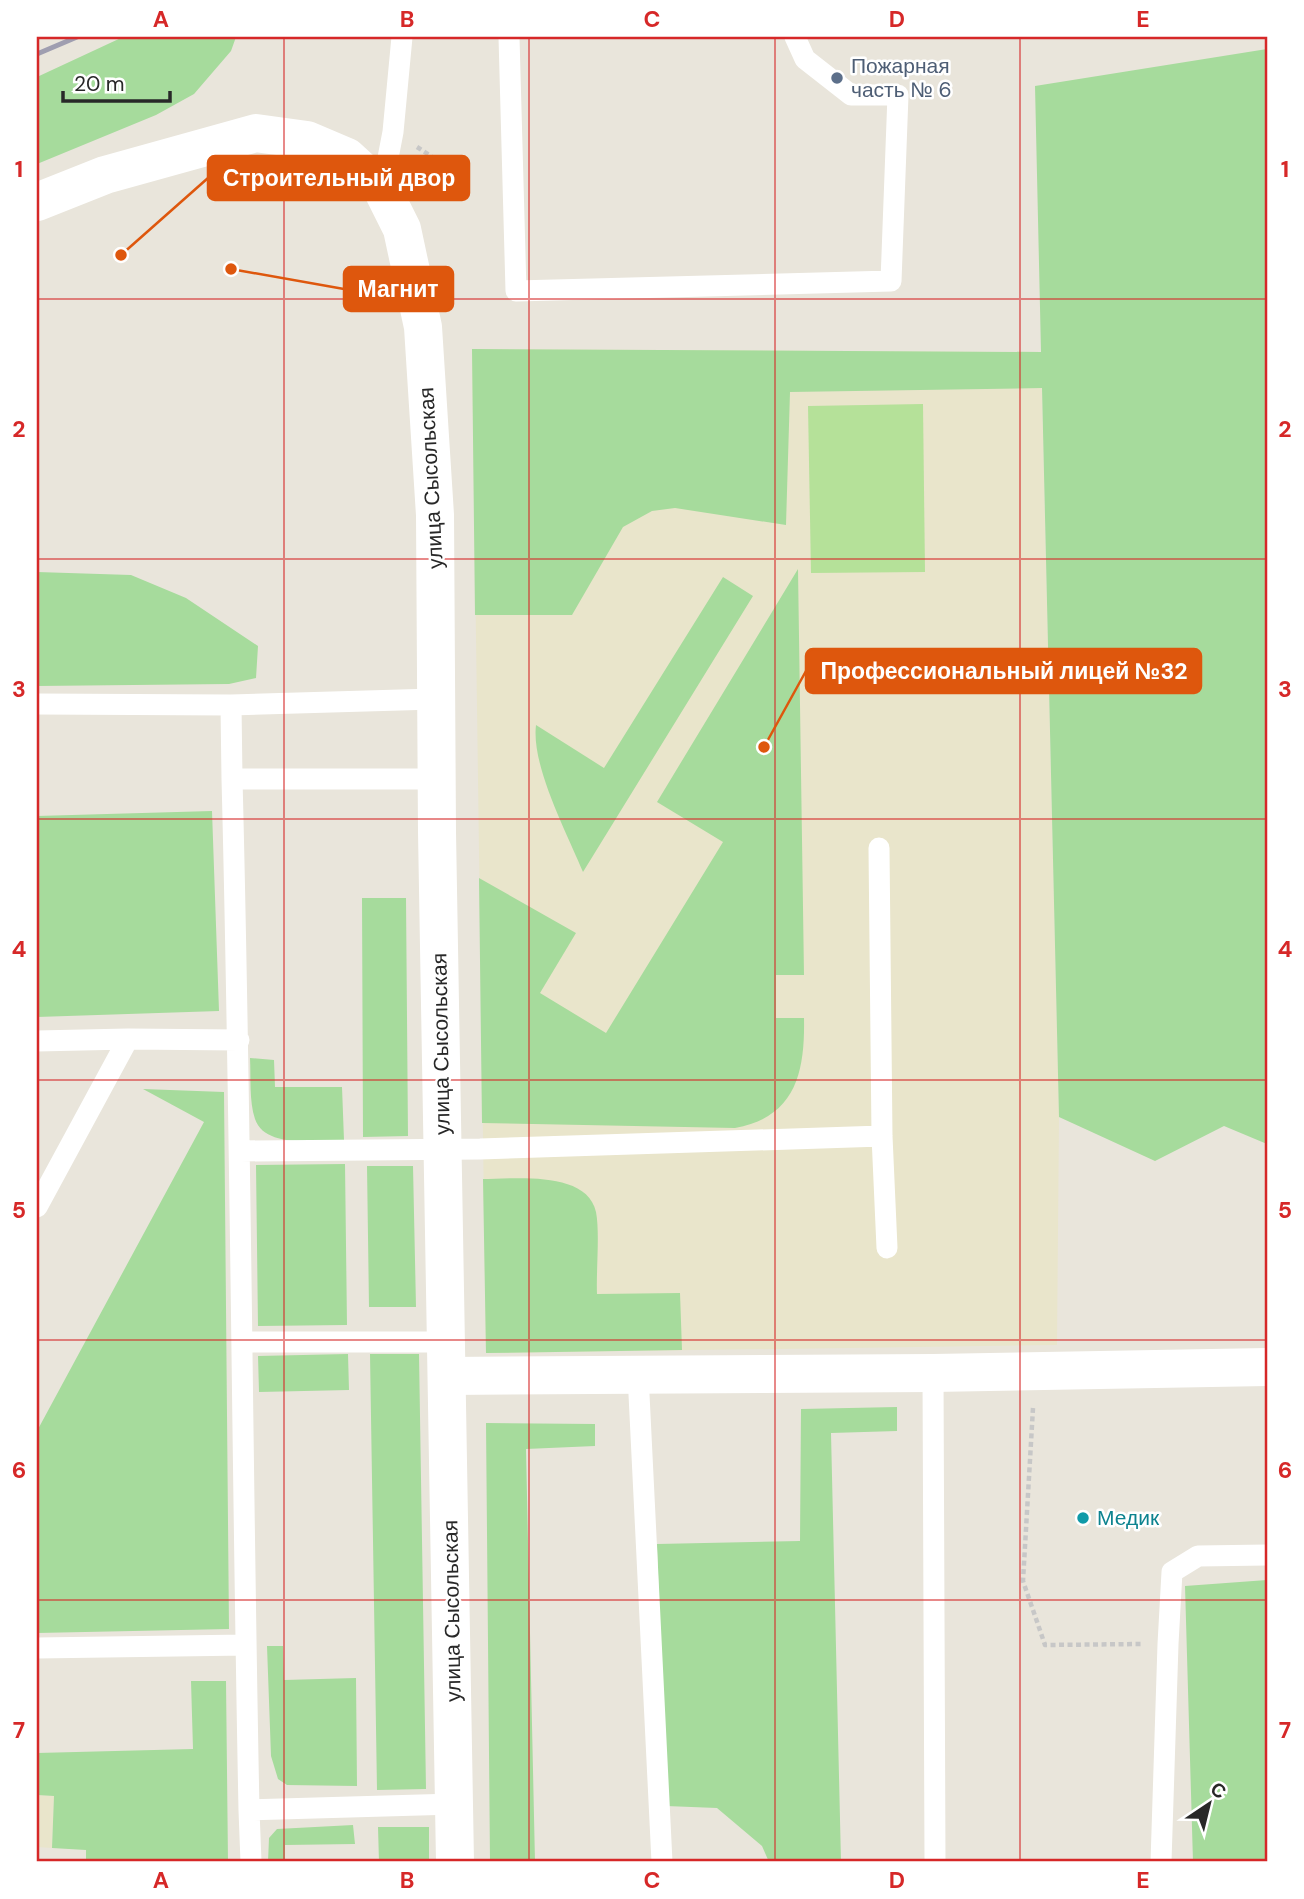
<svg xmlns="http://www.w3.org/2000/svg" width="1304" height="1899" font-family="'DM Sans',sans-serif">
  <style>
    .education { fill: #e9e5cb }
    .green { fill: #a6db9c }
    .pitch { fill: #b5e199 }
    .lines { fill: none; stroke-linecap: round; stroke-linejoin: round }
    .path { stroke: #c7c7c7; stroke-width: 4.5; stroke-dasharray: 5 3.5; stroke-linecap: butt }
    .lane { stroke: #fff; stroke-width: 21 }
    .street { stroke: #fff; stroke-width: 38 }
    .secondary { stroke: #fff; stroke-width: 38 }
    .rail { stroke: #9f9eb0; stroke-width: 5 }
    .grid { fill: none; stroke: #d62828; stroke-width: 2; stroke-opacity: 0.55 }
    .service-dot { fill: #5c6f8a; stroke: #fff; stroke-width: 2.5 }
    .culture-dot { fill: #0f9aa8; stroke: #fff; stroke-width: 2.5 }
    .labels { text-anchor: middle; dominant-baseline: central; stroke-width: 5; stroke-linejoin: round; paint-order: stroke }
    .service-label { font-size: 21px; fill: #4e5e75; stroke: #fff; text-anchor: start }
    .street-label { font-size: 21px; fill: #282828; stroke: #fff }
    .culture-label { font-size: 21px; fill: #0d838f; stroke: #fff; text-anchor: start }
    .leader { fill: none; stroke: #de570d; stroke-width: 2.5 }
    .callout-dot { fill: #de570d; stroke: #fff; stroke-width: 2.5 }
    .callout { fill: #de570d; stroke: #de570d; stroke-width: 2.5 }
    .callout-label { font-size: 23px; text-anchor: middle; font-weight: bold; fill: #fff }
    .neatline { fill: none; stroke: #d62828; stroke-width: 2.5 }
    .grid-label { font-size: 23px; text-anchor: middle; font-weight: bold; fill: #d62828 }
  </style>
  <rect width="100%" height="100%" fill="#e9e5db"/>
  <!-- education -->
  <path class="education" d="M472,349L1041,352L1059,1117L1057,1345L486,1353Z
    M37,1795L54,1796L52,1848L37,1847Z"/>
  <!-- green -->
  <path class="green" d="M123,37H236L231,51L194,94L156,115L37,164V77Z
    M1267,49V1144L1224,1126L1155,1161L1059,1117L1042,388L790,392L786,525L675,508L652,511L623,527L572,615H475L472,349L1041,352L1035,86Z
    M798,569L804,975H776V1018H804C805,1072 796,1117 735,1128L482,1123L479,878L576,933L540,993L606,1033L723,842L657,802Z
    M37,572L131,575L186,598L258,646L256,678L229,684L37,686Z
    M723,577L753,596L583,872C567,833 531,766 536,725L604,768Z
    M212,811L219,1011L37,1017V816Z
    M362,898H406L408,1136L363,1137Z
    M250,1058L274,1060L275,1087H342L344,1140C318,1140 265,1149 255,1119C249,1101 251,1077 250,1058Z
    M143,1089L224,1092L229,1629L37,1633V1431L204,1122Z
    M345,1164L347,1325L258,1326L256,1165Z
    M367,1166H413L416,1307H369Z
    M483,1179C514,1179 587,1170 596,1212C600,1233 596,1271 597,1294L680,1293L682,1350L486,1353Z
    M348,1354L349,1390L259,1392L258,1356Z
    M370,1354H419L426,1789L377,1790Z
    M897,1407V1431L831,1433L841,1862H769L762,1846L717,1808L666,1806L657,1544L800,1541L801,1409Z
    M486,1423L595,1424V1446L526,1449L535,1862H490Z
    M1267,1580V1862H1193L1185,1586Z
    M267,1646H283L284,1680L356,1678L357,1786L287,1785L278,1779L271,1756Z
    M191,1681H226L228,1862H86V1850L52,1848L54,1796L37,1795V1753L193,1749Z
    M353,1825L355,1844L285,1845V1862H268L269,1838L277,1829Z
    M378,1827H429V1862H379Z"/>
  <!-- pitch -->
  <path class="pitch" d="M923,404L925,572L811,573L808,406Z"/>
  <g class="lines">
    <!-- path -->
    <path class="path" d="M417,147L460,175
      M1033,1408L1023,1581L1045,1645L1142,1644"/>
    <!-- lane -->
    <path class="lane" d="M509,37L516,291L891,281L898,95H851L805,59L795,37
      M382,189L393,132L402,37
      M37,704L231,705L435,699
      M231,705L232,779
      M437,779H232C241,1123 242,1466 249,1810L455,1804
      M879,848L882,1136L887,1248
      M37,1041L128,1039L239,1040
      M240,1151L480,1149L882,1136
      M37,1207L128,1039
      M242,1342H446
      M933,1373L935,1862
      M638,1374L662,1862
      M37,1648L246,1645
      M249,1810L251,1862
      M1161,1862L1168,1644L1172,1572L1198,1556L1267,1555"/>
    <!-- street -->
    <path class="street" d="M447,1376L933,1373L1267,1367"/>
    <!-- secondary -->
    <path class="secondary" d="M37,202L105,175L256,133L307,140L347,157L382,189L402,229L423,327L435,515L437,832L455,1862"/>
    <!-- rail -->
    <path class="rail" d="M37,54L77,37"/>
  </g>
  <!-- grid -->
  <path class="grid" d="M284,37V1862M529,37V1862M775,37V1862M1020,37V1862M37,299H1267M37,559H1267M37,819H1267M37,1080H1267M37,1340H1267M37,1600H1267"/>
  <!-- markers -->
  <circle class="service-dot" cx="837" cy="78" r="7"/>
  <circle class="culture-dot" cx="1083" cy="1518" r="7"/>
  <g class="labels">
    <!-- service labels -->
    <g class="service-label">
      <text x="851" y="66">Пожарная<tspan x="851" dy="24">часть № 6</tspan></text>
    </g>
    <!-- street labels -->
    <g class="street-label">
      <text transform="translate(431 478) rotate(-93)">улица Сысольская</text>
      <text transform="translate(441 1044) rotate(-91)">улица Сысольская</text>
      <text transform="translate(452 1611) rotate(-91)">улица Сысольская</text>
    </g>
    <!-- culture labels -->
    <g class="culture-label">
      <text x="1097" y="1518">Медик</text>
    </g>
  </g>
  <!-- callouts -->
  <path class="leader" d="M121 255L208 178M231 269L344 289M764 747L806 671"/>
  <g class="callout-dot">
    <circle cx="121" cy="255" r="7"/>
    <circle cx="231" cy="269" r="7"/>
    <circle cx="764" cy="747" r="7"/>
  </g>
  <g class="callout">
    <rect x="208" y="156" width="261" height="44" rx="7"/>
    <rect x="344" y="267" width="109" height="44" rx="7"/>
    <rect x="806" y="649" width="395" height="44" rx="7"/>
  </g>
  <g class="callout-label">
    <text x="339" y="186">Строительный двор</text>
    <text x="398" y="297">Магнит</text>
    <text x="1004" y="679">Профессиональный лицей №32</text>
  </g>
  <!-- border -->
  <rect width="1304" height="1899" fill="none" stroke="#ffffff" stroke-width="77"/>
  <!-- north arrow -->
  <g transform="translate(1209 1804) rotate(35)" stroke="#ffffff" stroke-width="5" paint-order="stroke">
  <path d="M0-5L12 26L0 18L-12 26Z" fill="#282828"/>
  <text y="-10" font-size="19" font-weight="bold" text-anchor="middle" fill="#282828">С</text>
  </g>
  <!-- scale -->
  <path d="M63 91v10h107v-10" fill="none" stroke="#282828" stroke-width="3.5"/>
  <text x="74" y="91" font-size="21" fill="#282828" stroke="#ffffff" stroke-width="5" paint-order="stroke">20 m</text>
  <rect x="38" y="38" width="1228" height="1822" class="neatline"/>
  <g class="grid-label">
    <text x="161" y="27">A</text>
    <text x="407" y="27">B</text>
    <text x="652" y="27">C</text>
    <text x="897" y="27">D</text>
    <text x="1143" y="27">E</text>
    <text x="19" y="177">1</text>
    <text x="1285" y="177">1</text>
    <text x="19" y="437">2</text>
    <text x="1285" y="437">2</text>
    <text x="19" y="697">3</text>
    <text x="1285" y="697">3</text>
    <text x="19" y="957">4</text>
    <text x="1285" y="957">4</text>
    <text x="19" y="1218">5</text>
    <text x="1285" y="1218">5</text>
    <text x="19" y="1478">6</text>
    <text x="1285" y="1478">6</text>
    <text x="19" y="1738">7</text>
    <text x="1285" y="1738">7</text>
    <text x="161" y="1888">A</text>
    <text x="407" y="1888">B</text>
    <text x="652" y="1888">C</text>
    <text x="897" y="1888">D</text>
    <text x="1143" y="1888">E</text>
  </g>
</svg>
